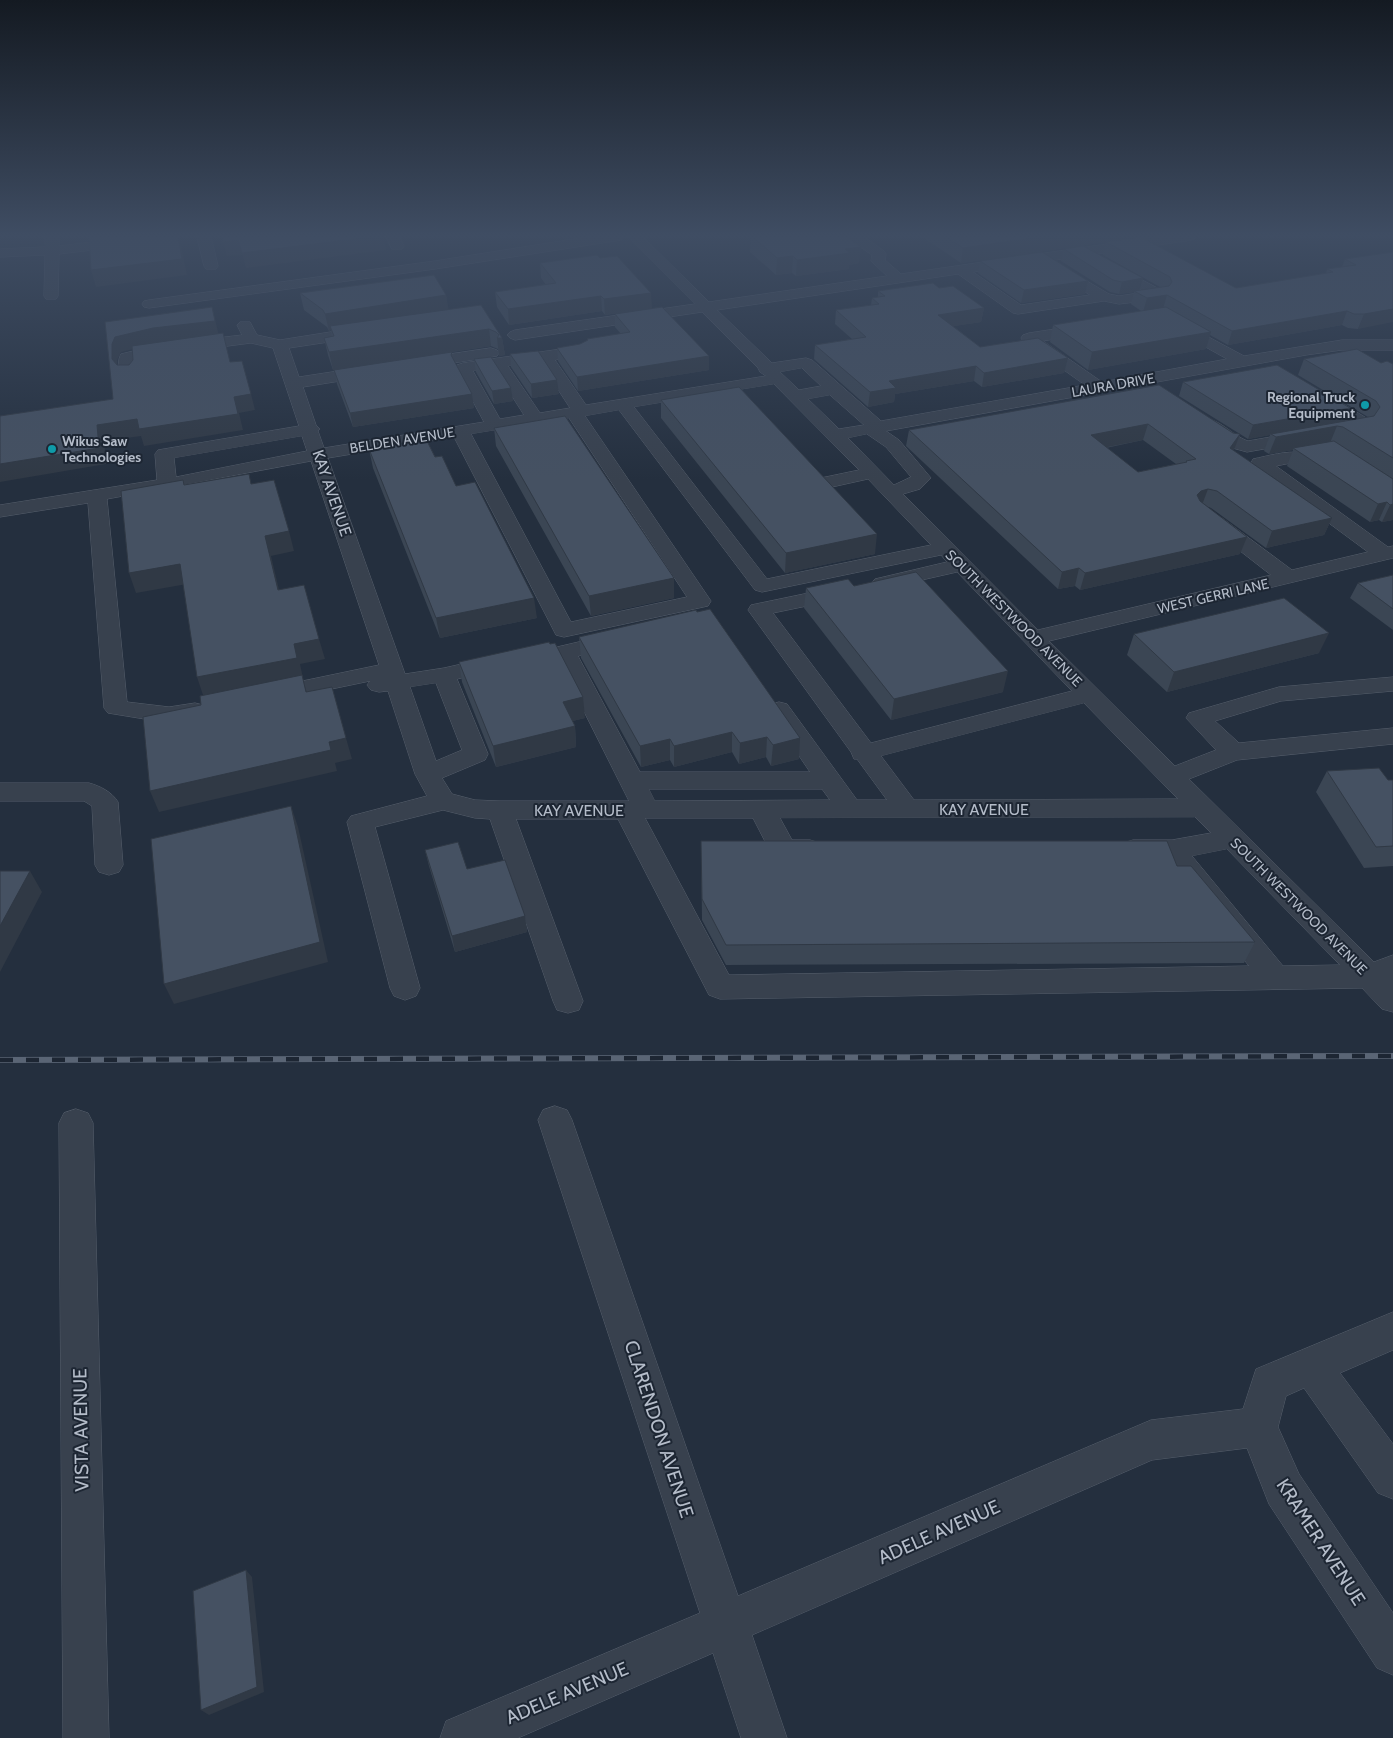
<svg xmlns="http://www.w3.org/2000/svg" width="1393" height="1738" font-family="Cabin,sans-serif">
  <style>
    .lines { fill: none; stroke-linecap: round; stroke-linejoin: round }
    .minor-casing { stroke: #565f6c; stroke-width: 1 }
    .minor { fill: #38414e; fill-rule: evenodd }
    .rail-casing { stroke: #5a6575; stroke-width: 6 }
    .rail { stroke: #1d2633; stroke-width: 4.5; stroke-dasharray: 13; stroke-linecap: butt }
    .wall { fill: #3b4654; fill-rule: evenodd }
    .shaded-wall { fill: #303945 }
    .building { fill: #455162; stroke: #303945; fill-rule: evenodd }
    .culture-dot { fill: #0f9aa8; stroke: #1d2633; stroke-width: 2 }
    .labels { text-anchor: middle; dominant-baseline: central; stroke-width: 4; stroke-linejoin: round; paint-order: stroke }
    .far-street-label { font-size: 14px; fill: #b4bcc9; stroke: #1d2633 }
    .far-poi-label { font-size: 14px; font-weight: bold; fill: #b4bcc9; stroke: #1d2633; text-anchor: end }
    .street-label { font-size: 16px; fill: #b4bcc9; stroke: #1d2633 }
    .near-street-label { font-size: 19px; fill: #b4bcc9; stroke: #1d2633 }
  </style>
  <rect width="100%" height="100%" fill="#242f3e"/>
  <g class="lines">
    <defs>
      <path id="minor" d="M45,236H59V246L140,236H182L176,240L59,254L58,296L56,299H46L44,296L45,255L0,257V249L45,247Z
        M197,236H211L218,266L216,269H206L204,266Z
        M386,236H399L404,246L402,249H392Z
        M593,236H627L621,240L435,269L149,308L144,307L142,304L144,301L149,300L435,261Z
        M628,236H642L709,302L887,276L871,261L872,255L850,240L849,236H863L884,251L886,254L885,260L901,274L1162,236H1198L1192,240L973,272L1021,305L1090,295L1051,270L1049,267L1051,264L1056,263L1109,294L1119,296L1145,292L1103,269L1101,266L1108,262L1165,292L1167,295L1165,298L1160,299L1119,304L1104,301L1018,314L1013,313L958,274L717,310L772,363L806,358L812,360L881,421L1085,385L1023,341L1021,338L1023,335L1029,333L1088,324L1093,326L1096,329L1093,332L1043,341L1102,382L1227,359L1170,327L1167,324L1170,321L1175,319L1244,356L1342,340H1393V350H1342L1306,355L886,431L899,440L931,478L920,489L903,494L1038,630L1271,575L1208,526L1205,522L1208,518L1215,516L1222,518L1292,570L1368,552L1253,467L1251,463L1253,459C1268,456 1287,450 1301,453L1304,457L1301,461L1276,466L1388,547L1393,546V558L1049,641L1175,766L1216,750L1186,718L1189,713L1279,687L1393,677V691L1281,701L1215,721L1239,743L1393,728V744L1237,760L1189,779L1374,962L1393,955V1012L1382,1009L1362,988L720,999L709,995L618,819H516L583,1001L579,1010L568,1013L557,1010L553,1001L490,819L475,818L443,810L375,827L420,988L416,996L405,1000L394,996L390,988L347,822L351,816L427,796L415,774L388,691L379,692L371,690L367,685L370,681L269,702L261,700L257,695L261,690L269,688L379,665L311,461L107,499L127,702L169,707L195,703L203,705L207,710L203,715L169,723L108,713L104,708L88,503L0,517V505L157,480L155,454L158,450L299,426L273,348L251,343L158,355L135,360L136,376L134,379H122C118,374 117,360 121,354L158,345L242,335L237,325L240,322H250L257,335L280,340L368,326L373,328L376,331L373,334L368,336L289,348L299,377L371,366L377,368L379,371L377,374L371,376L303,387L316,425L320,429L318,431L324,448L484,422L455,368L457,365L463,363L575,347L581,349L583,352L581,355L555,360L586,405L766,376L760,372L758,368L702,312L515,340L510,338L507,335L510,332L515,330L695,304ZM540,362L570,408L540,413L508,366ZM494,368L524,415L500,419L473,371ZM802,368L821,386L799,390L780,372ZM774,384L859,470L816,479L814,483L816,487L823,489L868,479L931,545L767,579L634,407ZM830,395L864,425L839,429L808,399ZM619,410L755,590L762,592L941,555L947,562L875,579L871,583L875,587L882,589L957,572L1072,691L871,743L773,613L850,597L853,592L850,587L842,586L751,605L748,610L851,752L854,759H857L887,800H857L787,704L779,702L771,704L767,709L810,772H640L578,656L625,645L628,640L625,635L617,633L557,647L554,652L629,801H500L475,800L452,794L442,778L485,760L488,754L457,679L505,668L508,663L505,658L497,656L444,668L405,674L328,458L454,437L556,635L564,637L708,606L711,601L585,416ZM569,418L687,597L571,622L471,434ZM867,434L886,447L911,477L894,485L848,438ZM302,436L307,451L176,477L174,458ZM436,683L462,750L436,761L410,687ZM1084,703L1178,799L914,800L881,756ZM649,789H822L830,800L655,801ZM1195,817L1211,833L1172,840H1133L1123,843L1119,850L1123,857L1133,860H1165L1249,966L729,975L645,818H753L773,857C788,861 805,861 820,857L824,850L820,843L810,840H792L780,818ZM1227,849L1340,965L1283,966L1192,856Z
        M491,348L497,350L499,353L497,356L416,369L410,367L408,364L410,361L416,359Z
        M1316,390L1322,391L1368,419L1371,423L1366,431L1247,452L1229,447L1196,423L1199,419C1217,415 1232,436 1248,441L1350,423L1310,399L1308,395L1310,391Z
        M0,783H89C100,786 112,792 118,802L123,865L119,872L109,875L99,872L95,865L92,806L84,801H0Z
        M555,1106L567,1110L572,1120L738,1596L1151,1420L1243,1409L1256,1369L1393,1312V1350L1340,1373L1393,1444V1499L1378,1493L1304,1388L1286,1396L1278,1427L1299,1474L1393,1613V1675L1377,1668L1269,1504L1247,1448L1152,1460L752,1635L787,1738H741L713,1653L518,1738H440L446,1721L700,1613L538,1120L543,1110Z
        M76,1109L88,1113L93,1123L109,1738H63L59,1123L64,1113Z"/>
    </defs>
    <!-- minor casing -->
    <use href="#minor" class="minor-casing"/>
    <!-- minor -->
    <use href="#minor" class="minor"/>
    <defs>
      <path id="rail" d="M0,1060L1393,1056"/>
    </defs>
    <!-- rail casing -->
    <use href="#rail" class="rail-casing"/>
    <!-- rail -->
    <use href="#rail" class="rail"/>
  </g>
  <!-- wall -->
  <path class="wall" d="M751,236H846L859,263L849,265V269L796,276L792,273L776,275L750,252Z
    M921,236H1121V240L1236,288L1326,273L1327,269L1342,267L1345,259L1393,252L1358,329L1348,328L1342,325L1228,345L1210,335L1206,349L1088,370L1050,342L1053,325L1141,311L1131,304L1134,292L1119,294L1110,292L1061,261L1064,249L1140,290L1160,287L1103,255L1106,242L961,263Z
    M980,261L1088,281L1085,294L1021,303L978,273Z
    M540,263L652,308L605,315L602,311L509,325L497,307L495,292L546,285L541,278Z
    M939,288L984,308L981,322L953,326L980,347L1068,358L1064,373L982,387L974,381L895,394L894,402L868,407L814,359L815,345L852,339L835,324L836,310L871,305L872,298L878,297V291Z
    M300,293L446,295L448,310L481,305L502,338L505,355L499,356L498,349L491,346L333,370L328,355L324,338L332,337L331,330L329,331L327,327L304,310Z
    M615,314L709,356V370L578,391L558,361L557,348L580,344L587,341V339L621,334L615,327Z
    M510,354L559,394L532,398L511,367Z
    M453,359L472,394L474,408L353,427L337,384L334,370Z
    M474,359L511,388L513,401L494,404L476,372Z
    M1304,359L1381,363L1393,364V520L1382,522L1379,520L1370,522L1287,466L1293,450L1269,454L1264,451L1270,435L1248,439L1179,396L1183,382L1345,421L1368,417L1298,375Z
    M1159,385L1234,451L1332,518L1324,535L1266,548L1211,508L1206,506L1240,554L1080,590L1075,586L1058,589L906,446L909,430ZM1143,440L1176,464L1138,472L1106,448Z
    M661,400L875,554L785,573L661,418Z
    M494,428L674,598L591,616L496,446Z
    M369,449L435,457L456,486L537,618L440,638L373,468Z
    M1393,575V630L1350,598L1358,583Z
    M854,586L1003,692L891,720L804,608L806,588Z
    M696,610L799,759L771,766L766,757L739,764L732,752L674,767L670,760L641,767L581,658L579,637Z
    M1134,634L1319,653L1167,692L1127,655Z
    M459,662L585,718L572,721L575,726L576,747L496,767L462,682Z
    M1327,771L1388,780H1393V866L1364,868L1316,792Z
    M701,841L1177,866L1255,942L1244,963L726,965L702,920Z
    M425,850L467,869L525,916L527,932L455,952L429,866Z"/>
  <!-- shaded-wall -->
  <path class="shaded-wall" d="M178,236H179L187,275L96,287L91,270Z
    M379,236H383L386,250L246,268L242,253Z
    M1046,236H1121L1120,240L961,263L963,248Z
    M238,240L242,255L227,256L223,242Z
    M861,247L859,263L849,265V269L796,276L797,260L845,249Z
    M793,256L792,273L776,275L777,258Z
    M1143,278L1139,291H1134V292L1119,294L1122,282Z
    M1088,281L1085,294L1021,303L1024,290Z
    M651,293L652,308L605,315L604,299Z
    M446,295L449,312L330,326L331,330L329,331L325,314Z
    M1167,295L1163,309L1143,312L1147,298Z
    M601,296L602,311L509,325L508,309Z
    M212,307L219,336L158,343L121,352L117,360L118,374L112,359V344L115,337Z
    M984,308L981,322L936,329L938,315Z
    M1393,309V322L1358,329L1364,314Z
    M1347,311L1342,325L1228,345L1232,331Z
    M489,329L491,346L333,370L329,352Z
    M1211,332L1206,349L1088,370L1092,352Z
    M497,338H502L505,355L499,356Z
    M709,356V370L578,391L577,377Z
    M1068,358L1064,373L982,387L984,373Z
    M976,366L974,381L895,394L894,402L868,407L870,392L889,381Z
    M557,380L559,394L532,398L531,384Z
    M511,388L513,401L494,404L492,391Z
    M251,394L255,410L239,413L243,430L144,446L141,436L104,441L106,464L0,482V464L97,425L234,397Z
    M472,394L474,408L353,427L350,413Z
    M1350,408L1345,422L1271,434L1270,435L1248,439L1253,425Z
    M1148,424L1143,440L1087,451L1091,435Z
    M1337,426L1330,443L1293,448V450L1269,454L1276,437Z
    M1240,434L1234,450L1225,464L1230,448Z
    M1208,489L1202,505L1197,495L1201,491Z
    M1387,502L1379,520L1370,522L1378,504Z
    M1393,504V520L1382,522L1390,505Z
    M1332,518L1324,535L1266,548L1272,531Z
    M289,531L294,551L271,556L284,611L278,590L265,536Z
    M877,534L875,554L785,573L786,553Z
    M1247,537L1240,554L1080,590L1085,573Z
    M180,564L187,584L136,593L129,573Z
    M1079,568L1075,586L1058,589L1062,572Z
    M674,578V598L591,616L589,596Z
    M534,598L537,618L440,638L436,618Z
    M1329,633L1319,653L1167,692L1174,672Z
    M319,639L325,659L300,664L303,678H302L308,696L204,698L197,677L294,644Z
    M1008,671L1003,692L891,720L894,699Z
    M583,697L585,718L565,723L563,702Z
    M575,726L576,747L496,767L493,746Z
    M732,732V752L674,767V746Z
    M767,737L766,757L739,764L740,743Z
    M346,738L352,759L335,763L337,771L159,812L150,791Z
    M800,738L799,759L771,766L773,745Z
    M670,739V760L641,767L640,746Z
    M291,806L298,827L328,962L174,1004L164,984Z
    M30,871L42,892L0,972V926Z
    M525,916L527,932L455,952L452,936Z
    M246,1570L252,1577L264,1692L209,1715L201,1710Z"/>
  <!-- building -->
  <path class="building" d="M89,236H178L182,259L91,270Z
    M222,236H379L242,253L238,240L223,242Z
    M752,236H846L861,247L845,249L850,253L797,260L793,256L777,258Z
    M945,236H1046L963,248Z
    M1141,237L1236,288L1333,272L1327,269L1356,265L1345,259L1393,252V309L1364,314H1354L1347,311L1232,331L1167,295L1147,298L1134,291L1169,286L1172,282L1170,277L1106,242Z
    M1083,246L1143,278L1122,282L1113,280L1064,249Z
    M1042,252L1088,281L1024,290L980,261Z
    M597,255L600,258L617,256L651,293L604,299L601,296L508,309L495,292L556,283L540,263Z
    M434,275L446,295L325,314L323,310L300,293Z
    M933,283L939,288L953,286L984,308L938,315L980,347L1038,338L1068,358L984,373L976,366L889,381L896,388L870,392L815,345L866,337L836,310L879,304L872,298L885,296L878,291Z
    M481,305L502,338H497L499,335L496,332L489,329L329,352L324,338L334,336L330,326Z
    M212,307L215,321L153,328L115,337L112,344V359L117,365H129L133,360L132,346L223,333L230,362L242,361L251,394L234,397L238,414L139,429L137,419L97,425L99,448L0,464V416L113,399L105,322Z
    M662,307L709,356L577,377L557,348L580,344L588,340L587,339L630,332L615,314Z
    M1166,307L1211,332L1092,352L1053,325Z
    M1357,349L1381,363L1387,361L1393,364V458L1343,427L1337,426L1276,437L1271,434L1374,416L1380,407L1376,401L1304,359Z
    M538,351L557,380L531,384L510,354Z
    M452,352L451,355L472,394L350,413L334,370Z
    M491,357L511,388L492,391L474,359Z
    M1277,365L1350,408L1253,425L1183,382Z
    M1159,385L1233,433L1240,434L1230,448L1332,518L1272,531L1217,491L1208,489L1201,491L1197,495L1200,501L1247,537L1085,573L1079,568L1062,572L909,430ZM1148,424L1196,459L1186,461L1187,462L1138,472L1091,435Z
    M739,387L877,534L786,553L661,400Z
    M565,416L674,578L589,596L494,428Z
    M426,439L435,457L442,456L456,486L475,482L534,598L436,618L369,449Z
    M1334,441L1393,479V504L1390,505L1387,502L1378,504L1293,448Z
    M249,474L251,484L274,480L289,531L265,536L278,590L304,585L319,639L294,644L297,658L197,677L180,564L129,573L121,491L183,480L184,485Z
    M916,572L1008,671L894,699L806,588L848,579L854,586Z
    M1393,575V609L1358,583Z
    M1284,598L1329,633L1174,672L1134,634Z
    M710,609L800,738L773,745L767,737L740,743L732,732L674,746L670,739L640,746L579,637L696,610L697,612Z
    M549,642L550,644L555,643L583,697L563,702L575,726L493,746L459,662Z
    M302,675L306,692L332,687L346,738L329,742L331,750L150,791L143,717L201,705L200,696Z
    M1379,768L1388,780H1393V846L1376,847L1327,771Z
    M291,806L320,942L164,984L151,839Z
    M701,841H1167L1177,866H1191L1255,942L726,945L702,899Z
    M458,842L467,869L505,860L525,916L452,936L425,850Z
    M0,871H30L0,926Z
    M246,1570L257,1687L201,1710L193,1591Z"/>
  <!-- sky -->
  <linearGradient id="sky" x2="0" y2="1"><stop stop-color="#141a22"/><stop offset="0.49" stop-color="#3f4d63"/><stop offset="1" stop-color="#3f4d63" stop-opacity="0"/></linearGradient>
  <rect width="1393" height="480" fill="url(#sky)"/>
  <!-- markers -->
  <g class="culture-dot">
    <circle cx="1365" cy="405" r="5"/>
    <circle cx="52" cy="449" r="5"/>
  </g>
  <g class="labels">
    <!-- far-street labels -->
    <g class="far-street-label">
      <text transform="translate(1113 385) rotate(-10)">LAURA DRIVE</text>
      <text transform="translate(402 440) rotate(-9)">BELDEN AVENUE</text>
      <text transform="translate(1213 596) rotate(-13)">WEST GERRI LANE</text>
      <text transform="translate(1014 618) rotate(45)">SOUTH WESTWOOD AVENUE</text>
      <text transform="translate(1299 906) rotate(45)">SOUTH WESTWOOD AVENUE</text>
    </g>
    <!-- far-poi labels -->
    <g class="far-poi-label">
      <text x="1355" y="397">Regional Truck<tspan x="1355" dy="16">Equipment</tspan></text>
      <text x="62" y="441" text-anchor="start">Wikus Saw<tspan x="62" dy="16">Technologies</tspan></text>
    </g>
    <!-- street labels -->
    <g class="street-label">
      <text transform="translate(332 493) rotate(71)">KAY AVENUE</text>
      <text x="984" y="809">KAY AVENUE</text>
      <text x="579" y="810">KAY AVENUE</text>
    </g>
    <!-- near-street labels -->
    <g class="near-street-label">
      <text transform="translate(659 1429) rotate(72)">CLARENDON AVENUE</text>
      <text transform="translate(81 1430) rotate(-91)">VISTA AVENUE</text>
      <text transform="translate(939 1532) rotate(-24)">ADELE AVENUE</text>
      <text transform="translate(1321 1542) rotate(57)">KRAMER AVENUE</text>
      <text transform="translate(567 1693) rotate(-23)">ADELE AVENUE</text>
    </g>
  </g>
</svg>
